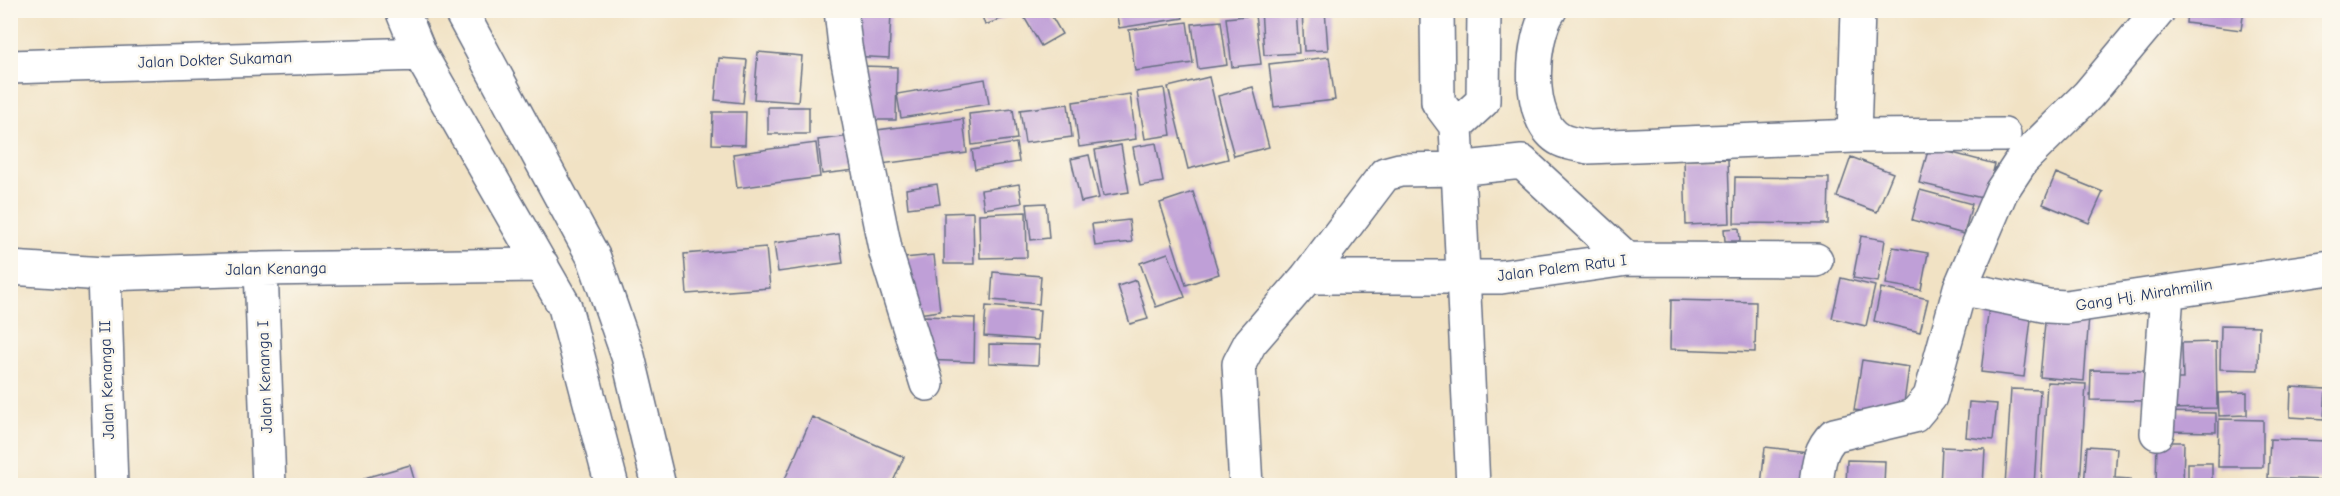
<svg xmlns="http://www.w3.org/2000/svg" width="2340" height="496" font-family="'Comic Neue',sans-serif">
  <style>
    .building { fill: #bf9fd7 }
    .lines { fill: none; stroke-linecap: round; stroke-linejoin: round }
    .minor-casing { stroke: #666e82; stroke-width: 36 }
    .minor { stroke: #fff; stroke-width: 33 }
    .labels { text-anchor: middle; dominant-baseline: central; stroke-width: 5; stroke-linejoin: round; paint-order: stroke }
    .street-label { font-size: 16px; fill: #1b2f5e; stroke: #fbf7ec }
  </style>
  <rect width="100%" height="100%" fill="#fbf7ec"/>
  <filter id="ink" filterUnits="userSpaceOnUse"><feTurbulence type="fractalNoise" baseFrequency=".0167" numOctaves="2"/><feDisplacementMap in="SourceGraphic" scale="12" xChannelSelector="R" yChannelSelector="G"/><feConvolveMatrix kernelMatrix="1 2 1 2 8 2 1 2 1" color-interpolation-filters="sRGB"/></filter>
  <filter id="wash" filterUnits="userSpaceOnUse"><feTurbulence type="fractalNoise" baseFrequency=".008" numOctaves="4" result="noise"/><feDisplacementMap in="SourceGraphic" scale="24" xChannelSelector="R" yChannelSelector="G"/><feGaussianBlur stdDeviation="1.35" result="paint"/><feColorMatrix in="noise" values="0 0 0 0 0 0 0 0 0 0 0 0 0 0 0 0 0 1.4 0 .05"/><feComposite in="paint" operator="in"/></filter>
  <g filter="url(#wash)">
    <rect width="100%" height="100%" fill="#f1e2c4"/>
    <g id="blocks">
      <!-- building -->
      <path class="building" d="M852,10L891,12L889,58L850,56Z
        M980,10H1016L1017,13L985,25Z
        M1035,10H1048L1062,34L1041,46L1024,17Z
        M1116,10H1182L1183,18L1119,28Z
        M1261,10H1296L1299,53L1264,55Z
        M1302,10H1325L1328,50L1304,51Z
        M2187,10H2244L2241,30L2186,23Z
        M1255,15L1261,64L1232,67L1226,18Z
        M1221,21L1227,65L1198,69L1192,24Z
        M1187,22L1193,63L1135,71L1129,30Z
        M758,52L802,56L798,102L754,99Z
        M1329,57L1335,100L1274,107L1269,64Z
        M719,58L747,60L743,103L715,100Z
        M861,66L897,67L896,120H860Z
        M1209,77L1228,159L1188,169L1168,87Z
        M985,79L989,104L901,118L897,94Z
        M1253,87L1269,147L1234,156L1218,96Z
        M1164,88L1171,135L1145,139L1137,92Z
        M1130,94L1136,139L1079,147L1073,102Z
        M1068,104L1072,137L1025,143L1020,110Z
        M768,107H809V134H768Z
        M1013,109L1017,139L972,145L969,114Z
        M713,112H746L745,145L712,144Z
        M963,119L967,153L881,164L877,130Z
        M860,135L864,169L822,174L818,140Z
        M816,143L820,177L737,188L733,154Z
        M1016,143L1019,162L975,169L972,150Z
        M1156,143L1163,182L1140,186L1133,147Z
        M1121,145L1129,192L1103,196L1095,150Z
        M1929,147L1995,164L1986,199L1919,183Z
        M1089,155L1099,198L1081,202L1071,159Z
        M1851,157L1893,173L1877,212L1837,197Z
        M1728,159L1730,223L1686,225L1684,160Z
        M2056,173L2103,192L2089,223L2043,204Z
        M1735,177L1829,178L1828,224L1734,223Z
        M937,184L940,204L908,208L906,189Z
        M1019,184L1022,203L984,209L981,190Z
        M1920,190L1972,204L1964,234L1912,220Z
        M1193,192L1219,274L1186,285L1160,203Z
        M1046,203L1049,238L1031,240L1027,204Z
        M973,212L974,264H944V213Z
        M1026,212L1027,257L980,258L979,214Z
        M1129,220L1132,242L1095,246L1092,224Z
        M1739,228L1740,241H1725L1724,229Z
        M839,234L843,263L778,272L774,243Z
        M1861,236L1885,240L1878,282L1853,278Z
        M766,247L770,288L687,294L684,254Z
        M1893,247L1928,253L1921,290L1886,284Z
        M1168,253L1185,297L1156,307L1140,263Z
        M934,255L940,311L910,315L904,258Z
        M993,272L1041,276L1039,304L991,300Z
        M1841,278L1875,286L1866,326L1832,318Z
        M1136,280L1148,319L1130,324L1118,286Z
        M1881,288L1928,299L1920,332L1874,321Z
        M1671,300L1756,302L1755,352L1670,349Z
        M986,306L1040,310L1038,340L984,336Z
        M1989,306L2032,311L2024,377L1981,372Z
        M2046,312L2089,316L2084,381L2040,377Z
        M924,316L975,318L974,362L922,360Z
        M2221,325L2259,326L2258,370L2220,369Z
        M2216,342L2217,408L2166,409V379H2183L2182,343Z
        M989,344L1039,345L1038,365L989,363Z
        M1862,360L1909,367L1902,417L1854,410Z
        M2091,370L2144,371V401L2090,400Z
        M2047,382L2086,384L2080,486H2041Z
        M2291,387L2326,389L2324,419L2290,417Z
        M2011,389L2040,390L2034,486H2005Z
        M2247,392V415L2219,416L2218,393Z
        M1969,402L1997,404L1993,440L1966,437Z
        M2163,412L2216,413V432L2163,431Z
        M812,417L904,457L891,486H782Z
        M2219,419L2263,420V467H2218Z
        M2270,439L2327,441L2325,480L2268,478Z
        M2157,442H2184L2183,486H2156Z
        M2087,446L2117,448L2115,478L2130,479V486H2084Z
        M1765,447L1808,452L1805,486H1761Z
        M1942,447L1985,449L1983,486H1940Z
        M1847,460L1885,461L1884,486H1846Z
        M2188,463H2212V486H2188Z
        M410,465L416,486H366L364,478Z"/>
    </g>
  </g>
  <g filter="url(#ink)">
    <use href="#blocks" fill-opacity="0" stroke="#666e82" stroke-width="1.5"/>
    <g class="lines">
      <defs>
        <path id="minor" d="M402,10L420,54L565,307L612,486
          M460,10L594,258L628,356L659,486
          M841,10L845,46L862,136L886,253L927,384
          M1437,10L1438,102L1456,126L1483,101L1484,10
          M1550,10C1530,38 1525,122 1561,140C1569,144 1580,145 1588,147L1854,136
          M1858,10L1854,136L2004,135
          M10,67L420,54
          M1456,126L1473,486
          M10,268L104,274L261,269L542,265
          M261,269L269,486
          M104,274L111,486
          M1307,277H1501L1627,259L1816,260
          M1960,288L2048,306L2066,307L2330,268
          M2157,433L2167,293
          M1246,486L1239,364L1250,343L1307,277L1385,174L1400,170L1456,169L1522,162L1627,259
          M1816,486C1818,466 1819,449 1834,435L1914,416L1930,397L1960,288L2001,192L2022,160L2088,95L2159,10"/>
      </defs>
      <!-- minor casing -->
      <use href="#minor" class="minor-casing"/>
      <!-- minor -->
      <use href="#minor" class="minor"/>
    </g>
  </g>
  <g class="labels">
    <!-- street labels -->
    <g class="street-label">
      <text transform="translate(215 60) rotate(-2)">Jalan Dokter Sukaman</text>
      <text transform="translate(1562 268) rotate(-7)">Jalan Palem Ratu I</text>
      <text transform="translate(276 269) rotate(-1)">Jalan Kenanga</text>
      <text transform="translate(2144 295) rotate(-9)">Gang Hj. Mirahmilin</text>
      <text transform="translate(265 377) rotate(-92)">Jalan Kenanga I</text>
      <text transform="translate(107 380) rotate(-92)">Jalan Kenanga II</text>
    </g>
  </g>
  <!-- margin -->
  <rect width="2340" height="496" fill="none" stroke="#fbf7ec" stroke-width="36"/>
</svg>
